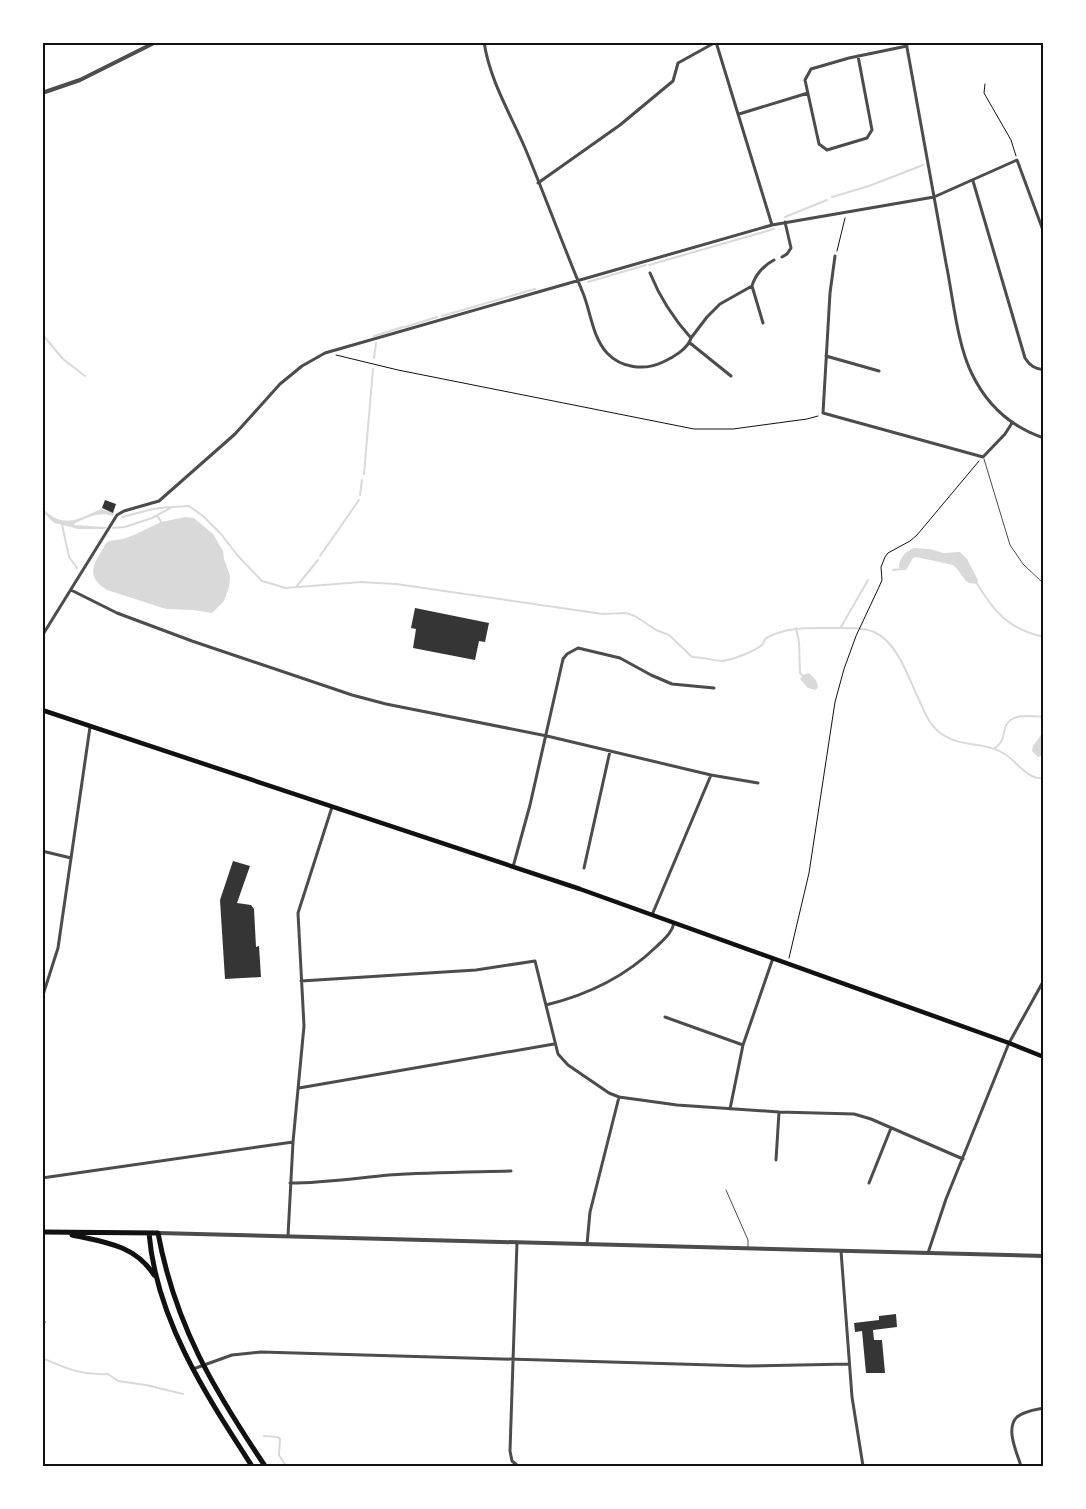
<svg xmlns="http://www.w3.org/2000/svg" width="1086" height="1509" font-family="'IBM Plex Serif',serif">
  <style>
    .water { fill: #d9d9d9 }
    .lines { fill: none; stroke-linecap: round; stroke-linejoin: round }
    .stream { stroke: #d9d9d9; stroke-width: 2 }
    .building { fill: #353535 }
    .path { stroke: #111; stroke-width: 1 }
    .service { stroke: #4c4c4c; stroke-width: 1 }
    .minor { stroke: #4c4c4c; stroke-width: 3 }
    .tertiary { stroke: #4c4c4c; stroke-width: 4 }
    .secondary { stroke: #111; stroke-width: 4.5 }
    .primary { stroke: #111; stroke-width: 5 }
    .neatline { fill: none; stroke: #111; stroke-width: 2 }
  </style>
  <rect width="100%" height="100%" fill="#fff"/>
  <!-- water -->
  <path class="water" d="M42,508C64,530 78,519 101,509L114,513L113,516C99,511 87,518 75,523L74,525L107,527L105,529H78L59,524L54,523L43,512Z
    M185,517L194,518L213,534L223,551L224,559L230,576L229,587L224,601L212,613L193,610L166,609L107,590C83,575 95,563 106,543L109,541L123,539L134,535L161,522Z
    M914,548L930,549L943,553L960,552L967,559L978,580L977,584L969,583L965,580L958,570L953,565L916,557L913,558L906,570H902L899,567C899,558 906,551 914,548Z
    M809,673L816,680L818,687L816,690L808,688L800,679L805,674Z
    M1043,732V755L1038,757L1032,751L1033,746Z"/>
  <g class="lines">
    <!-- stream -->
    <path class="stream" d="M832,197L869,186L923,165
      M785,217L827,200
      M649,265L774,229
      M588,282L646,265
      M442,316L535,289
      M405,327L437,317
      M42,334L63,359L85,376
      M374,336L403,327
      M374,358L376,343
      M364,474L373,369
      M360,495L362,480
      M157,515L161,522
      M122,517L153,509L169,507
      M62,524L69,557L77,568
      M113,528L125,527L152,518L172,507L189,506L203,516L221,534L238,556L262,581L286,588L361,582L396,584L603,614L626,613L635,616L656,630L669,635L692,657C702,657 711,660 721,661C730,661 755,651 762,645C764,643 764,640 766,638C786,627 806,628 828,628C843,628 860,627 874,632C897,641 909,679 919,700C924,711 929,724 939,732C960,749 985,740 1006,755C1017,762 1029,781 1044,778
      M320,556L359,500
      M893,570L902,569
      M976,582C994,612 1008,629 1044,637
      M296,587L318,560
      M841,627L868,580
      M796,628L799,642L800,673L803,676
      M995,748C1003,742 1003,738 1005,728C1010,712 1031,716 1044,717
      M42,1358C65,1368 83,1376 108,1374L118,1381L146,1385L183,1394
      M264,1436L278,1437L280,1439L279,1455L286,1466"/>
  </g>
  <!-- building -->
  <path class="building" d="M105,500L116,504L113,513L102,508Z
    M415,608L489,623L485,642L479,641L475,660L413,648L416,629L411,628Z
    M233,861L250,866L237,903L251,905L254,909L256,947L259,946L261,977L225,979L220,900Z
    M896,1314L897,1327L873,1330L874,1340H882L885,1373H866L862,1331L855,1332L854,1323L879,1320V1316Z"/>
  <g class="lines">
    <!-- path -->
    <path class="path" d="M985,84L984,93L1011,140L1016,156
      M837,251L845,218
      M336,355L398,370L694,429H733L807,419L818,416
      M789,958L809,873L835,702L844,669L856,636L879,587L882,580L881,567L885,557L888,553L910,541L917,535L979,461"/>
    <!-- service -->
    <path class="service" d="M984,459L1010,545L1023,564L1044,584
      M726,1190L748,1240V1248"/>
    <!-- minor -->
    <path class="minor" d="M484,42C490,81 510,113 525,148C545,196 563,245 583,293C591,313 592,336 607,353C621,368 644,371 663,362C672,358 688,349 691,338L707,317L720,304L752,286C755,275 764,265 774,260
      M906,42C920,116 933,190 946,263C953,297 957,344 972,374C987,405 1011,427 1044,438
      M858,56L872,130L867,138L827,150L819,144L805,80L811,69L849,58L907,46
      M739,114L808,93
      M973,181L1025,358C1030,366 1034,368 1044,370
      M538,183L620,125L673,81L678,63L716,42L772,225
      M835,256L830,293L823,413L983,457L1005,434L1012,423
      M782,257L787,254L791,248L785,222
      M650,273C660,298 673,318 691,338
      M752,286L763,323
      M690,343L731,376
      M826,356L879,371
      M71,590L117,613L192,641L352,695L386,704L547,736L711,775L758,783
      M42,636L117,515L124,511L159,501L235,434L280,384L302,366L325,353L772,225L934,197L1017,160L1044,233
      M42,851L71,858
      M513,867L530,805L563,659L567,654L578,648L620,658L651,675L672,684L714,688
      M584,868L610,751
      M652,915L711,775
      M301,981L476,970L535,961L558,1054L568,1065L609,1093L619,1097L677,1105L779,1112L854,1114L871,1119L963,1159
      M42,998L58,948L90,727
      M546,1005C587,995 625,977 656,947C664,939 672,933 674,923
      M665,1017L743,1045
      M299,1088L554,1044
      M730,1109L743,1045L773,958
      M776,1160L779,1112
      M42,1178L293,1142
      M290,1183C323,1183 356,1178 389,1175C430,1172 471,1172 511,1171
      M869,1183L891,1128
      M288,1236L293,1142L304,1026L298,913L332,807
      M517,1242L510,1451L512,1461L518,1466
      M587,1244L590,1212L619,1097
      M841,1251L852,1397L863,1466
      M928,1253L946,1199L1009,1043L1044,980
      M42,1323L44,1322
      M193,1369L232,1355L261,1352L747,1366L849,1364
      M1021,1466C1017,1453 1005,1428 1017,1417C1024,1411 1035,1410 1044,1408"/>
    <!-- tertiary -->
    <path class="tertiary" d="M42,93L80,80L156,42
      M158,1233L1044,1256"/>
    <!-- secondary -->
    <path class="secondary" d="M42,710L580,889L1009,1043L1044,1057"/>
    <!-- primary -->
    <path class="primary" d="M42,1232L158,1233C175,1325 214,1390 265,1466
      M149,1233C156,1319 206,1395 252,1466
      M72,1235C104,1242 135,1245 154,1275"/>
  </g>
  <!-- border -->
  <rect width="1086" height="1509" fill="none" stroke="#ffffff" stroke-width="88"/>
  <rect x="44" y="44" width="998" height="1421" class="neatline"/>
</svg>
